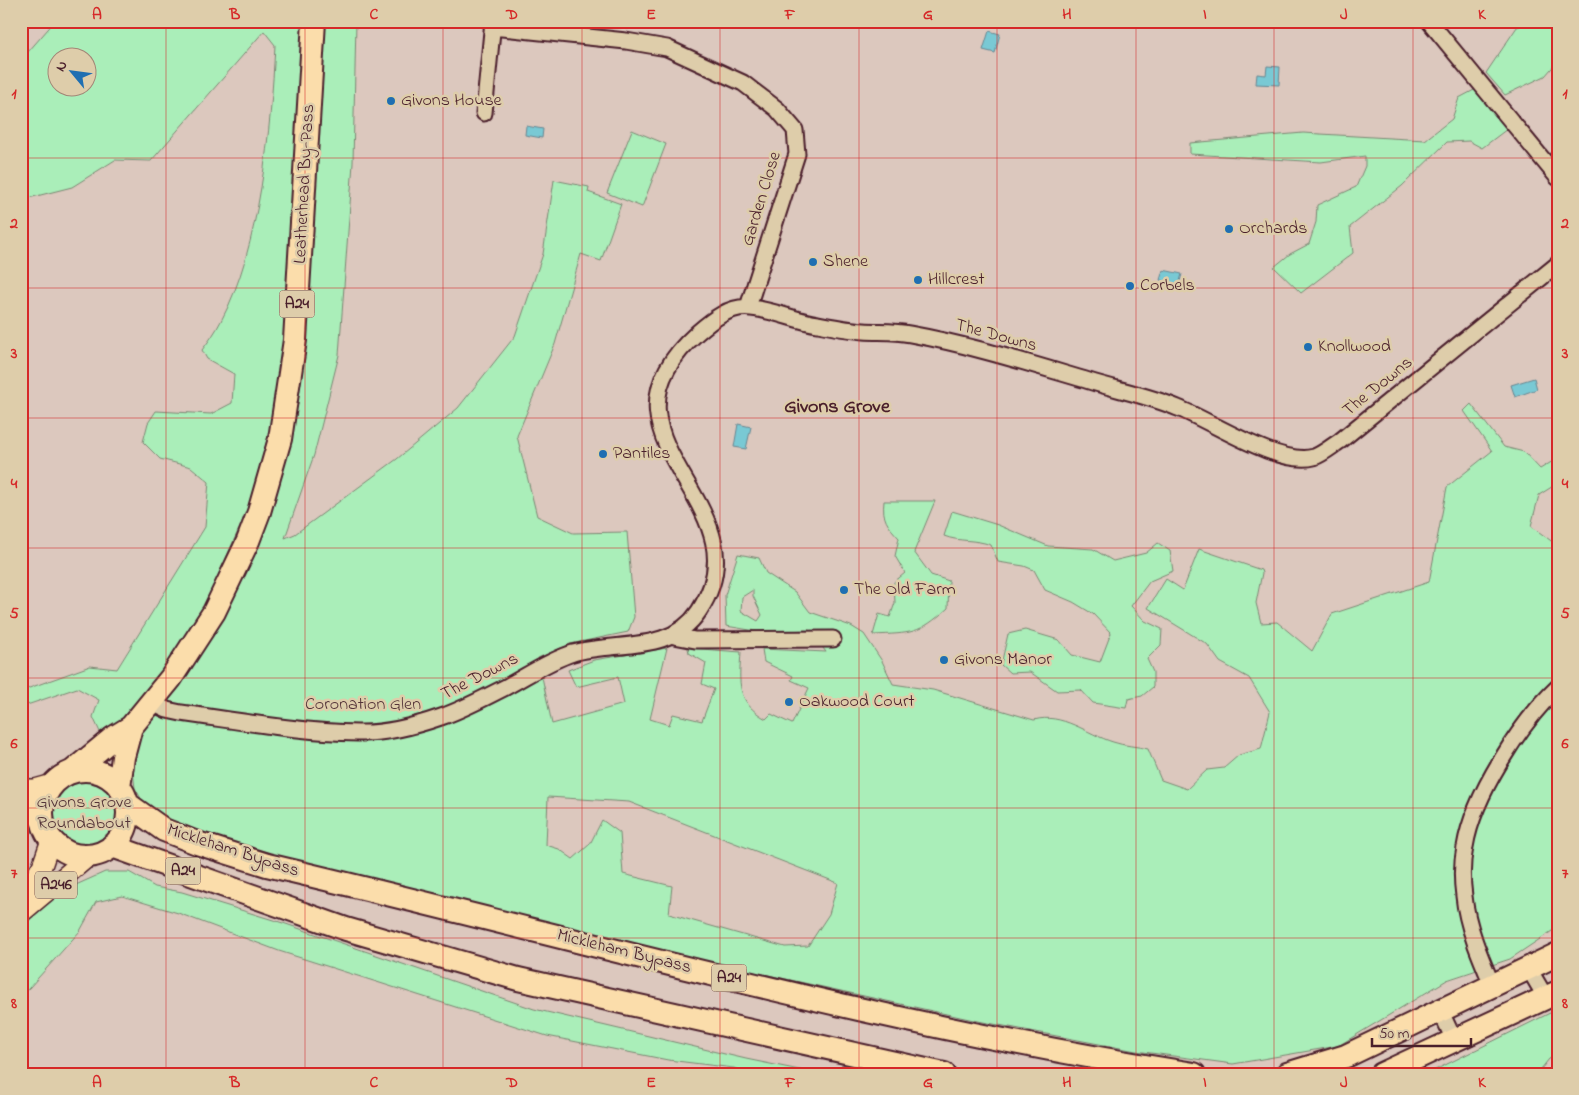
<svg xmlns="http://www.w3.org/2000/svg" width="1579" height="1095" font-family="'Indie Flower',sans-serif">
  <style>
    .green { fill: #aaeeb9; stroke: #7a8672; fill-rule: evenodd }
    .water { fill: #79c9d4; stroke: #668590 }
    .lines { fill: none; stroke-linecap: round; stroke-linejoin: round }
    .minor-casing { stroke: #4a1f2b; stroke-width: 19 }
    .major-casing { stroke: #4a1f2b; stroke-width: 22 }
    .highway-casing { stroke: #4a1f2b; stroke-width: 26 }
    .minor { stroke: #decdaa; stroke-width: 15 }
    .major { stroke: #fbddab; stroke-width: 19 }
    .highway { stroke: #fbddab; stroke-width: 22 }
    .grid { fill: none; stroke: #d62828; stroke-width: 1; stroke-opacity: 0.55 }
    .poi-dot { fill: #1f6fb2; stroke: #decdaa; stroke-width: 2 }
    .labels { text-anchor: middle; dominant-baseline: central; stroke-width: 5; stroke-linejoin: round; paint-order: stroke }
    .shield { fill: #decdaa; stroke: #765351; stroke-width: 1 }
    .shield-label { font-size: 16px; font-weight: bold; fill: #4a1f2b }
    .poi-label { font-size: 18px; fill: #4a1f2b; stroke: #decdaa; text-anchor: start }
    .street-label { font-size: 18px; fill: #4a1f2b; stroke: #decdaa }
    .park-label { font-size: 18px; fill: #543439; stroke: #decdaa }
    .quarter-label { font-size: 20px; font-weight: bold; fill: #4a1f2b; stroke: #decdaa }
    .neatline { fill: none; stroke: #d62828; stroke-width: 2 }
    .grid-label { font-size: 16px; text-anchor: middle; font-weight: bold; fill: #d62828 }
  </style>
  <rect width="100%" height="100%" fill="#dcc8be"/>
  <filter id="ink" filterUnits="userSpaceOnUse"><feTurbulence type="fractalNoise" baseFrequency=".02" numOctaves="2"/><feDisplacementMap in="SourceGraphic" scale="10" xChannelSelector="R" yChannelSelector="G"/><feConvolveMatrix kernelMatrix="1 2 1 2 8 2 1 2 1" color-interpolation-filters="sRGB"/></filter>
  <g filter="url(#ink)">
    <!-- green -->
    <path class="green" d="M55,21H303L285,334L272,421L250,504L209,596L173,664L141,708L111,731L100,732L93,717L99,700L77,688L21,707V691L90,666L117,669L205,527L209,482L191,467L160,459L143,442L148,423L156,411L211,414L232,403L234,374L207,359L202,350C209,341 216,331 221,321C260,249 271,127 275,45L264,31L151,161L115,160L72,187L21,200V60ZM58,58H88V88H58Z
      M323,21H356L353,163L339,355L314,455L285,538L295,534L397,459L458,408L515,336L543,254L554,180L589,187L588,192L621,204L601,261L581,254L555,344L517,436L537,516L573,533L627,532L634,617L628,632L570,644L538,658L552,724L624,704L618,677L576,687L568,670L594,660L667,648L650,719L669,725L673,714L702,721L714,689L702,684L706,663L689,653L688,648L741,652C739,683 736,702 766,719L771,714L792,724L809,688L791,680L793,676L764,662L762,649L826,652L809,630L762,632L726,626L725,595L738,554L759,558L766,573L795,592L810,612L851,626L864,634L882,661L893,684L933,690L1034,720C1062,712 1087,734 1113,742C1124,746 1137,746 1148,749L1161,780L1187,789L1207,770L1224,768L1239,755L1261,749L1270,712L1249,678L1220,662L1207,644L1148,608L1166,579L1183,590L1199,549L1261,570L1262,573L1256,603L1261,623L1277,622L1312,651L1332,614L1429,582L1447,487L1492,451L1464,411L1471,404L1504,447L1524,452L1540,469L1558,458V483L1539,495L1531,526L1558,546V927L1510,959L1447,980L1338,1046L1233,1064L1136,1051L983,1022L708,962L366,882L172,824L143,802L135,788L132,763L138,738L192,665L275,484ZM753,590V596L762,615L758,621L741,611L742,597ZM548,797L629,802L838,883L829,914L808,946L785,947L669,914L672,886L623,874L620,833L602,820L590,844L573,859L559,849L546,845Z
      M1532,21H1558V61L1545,76L1505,95L1486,73L1517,27Z
      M1476,89L1507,129L1482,148L1469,141L1447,142L1402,186L1350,227L1353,253L1301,293L1274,267L1290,254L1309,244L1316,222L1317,205L1356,187L1365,166V156L1321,162L1190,154V143L1303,133L1425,140L1452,119L1459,98Z
      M632,130L666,144L642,207L607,193Z
      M884,501H935L914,552L931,575L949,581L948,608C918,635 912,633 873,635L879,614L890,617L895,603L894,582L905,573L895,556L899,538C887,525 882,519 884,501Z
      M952,511L998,525L1048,546L1093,549L1113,561L1146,553L1158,543L1170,551L1173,571L1150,581L1131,606L1145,621L1162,629L1161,645L1147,659L1153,672V687L1142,696L1128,699L1126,708L1093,703L1081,690L1057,691L1030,672L1010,673L1001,665L1008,634L1025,630L1059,640L1072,655L1100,662L1111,633L1093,614L1073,602L1045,590L1034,570L1024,566L998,562L991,545C975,539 959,542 944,536Z
      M52 814a32 32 0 1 1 64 0a32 32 0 1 1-64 0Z
      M105,872H129L155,887L182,892L283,923L534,1009L746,1059L819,1074H748L734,1068L668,1060L547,1036L279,951L178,913L122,896L96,902L80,931L21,997V882L51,891L78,884Z
      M1558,1009V1055L1549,1059L1537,1074H1427Z"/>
    <!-- water -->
    <path class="water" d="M989,31L1000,34L995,53L983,50Z
      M1267,66L1280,67L1279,85L1256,84L1257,74L1266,75Z
      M526,126L543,129L542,138L525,135Z
      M1163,270L1182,274L1179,285L1160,280Z
      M1534,378L1537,389L1515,397L1511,385Z
      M738,424L751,427L746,449L734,447Z"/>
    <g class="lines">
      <defs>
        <path id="minor" d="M1429,21L1558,178
          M492,27L626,41L667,48L743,83L777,109L795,130L797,154L748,307
          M484,113L493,21
          M674,636L695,640L833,639
          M152,703L167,710L181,713C239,721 299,732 358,733C385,734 415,726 441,717C462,710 484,698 504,688C527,676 548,661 573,653C616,641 671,654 699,611C771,503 578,440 697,333C712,320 730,305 751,308C774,310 796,321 818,324C834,327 849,330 864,331C879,332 895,331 910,334C971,345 1031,364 1089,381C1118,390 1150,396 1178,408C1211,421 1280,467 1314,457C1323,454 1332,446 1340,441L1558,264
          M1529,969L1546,998
          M1493,987C1481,959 1467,927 1464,896C1462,882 1462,862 1465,847C1473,796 1521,722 1558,687
          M1441,1012L1455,1042"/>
        <path id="major" d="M21,789H35L53,784
          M21,802L29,806L42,822
          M21,901L42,866L51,840
          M21,913L89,856"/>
        <path id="highway" d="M42 813a43 43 0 1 1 86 0a43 43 0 1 1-86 0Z
          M73,771L113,738L131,727L171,678L214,612L248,541L259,512L280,439L295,340L314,21
          M119,787L123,757L131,727
          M126,803L164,830L197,843L267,865C575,937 881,1026 1194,1074
          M112,846L346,929L518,979L944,1074
          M1287,1074L1346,1056L1558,954
          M1382,1074L1558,992"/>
      </defs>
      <!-- minor casing -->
      <use href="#minor" class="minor-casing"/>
      <!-- major casing -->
      <use href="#major" class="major-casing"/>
      <!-- highway casing -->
      <use href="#highway" class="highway-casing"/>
      <!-- minor -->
      <use href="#minor" class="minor"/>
      <!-- major -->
      <use href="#major" class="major"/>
      <!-- highway -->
      <use href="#highway" class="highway"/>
    </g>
  </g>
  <!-- grid -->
  <path class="grid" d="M166,21V1074M305,21V1074M443,21V1074M582,21V1074M720,21V1074M859,21V1074M997,21V1074M1136,21V1074M1274,21V1074M1413,21V1074M21,158H1558M21,288H1558M21,418H1558M21,548H1558M21,678H1558M21,808H1558M21,938H1558"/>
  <!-- markers -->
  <g class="poi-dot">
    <circle cx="391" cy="101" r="5"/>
    <circle cx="1229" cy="229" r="5"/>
    <circle cx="813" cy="262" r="5"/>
    <circle cx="918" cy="280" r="5"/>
    <circle cx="1130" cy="286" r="5"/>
    <circle cx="1308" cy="347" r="5"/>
    <circle cx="603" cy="454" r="5"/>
    <circle cx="844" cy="590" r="5"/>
    <circle cx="944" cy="660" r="5"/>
    <circle cx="789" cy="702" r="5"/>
  </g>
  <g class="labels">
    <!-- shield labels -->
    <g class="shield">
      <rect x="279.5" y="290.5" width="35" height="27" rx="4"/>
      <rect x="165.5" y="857.5" width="35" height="27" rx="4"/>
      <rect x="35" y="871.5" width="42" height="27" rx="4"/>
      <rect x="711.5" y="964.5" width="35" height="27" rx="4"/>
    </g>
    <g class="shield-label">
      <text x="297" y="304">A24</text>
      <text x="183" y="871">A24</text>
      <text x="56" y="885">A246</text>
      <text x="729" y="978">A24</text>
    </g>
    <!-- poi labels -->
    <g class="poi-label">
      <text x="401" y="101">Givons House</text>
      <text x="1239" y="229">Orchards</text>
      <text x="823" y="262">Shene</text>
      <text x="928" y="280">Hillcrest</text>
      <text x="1140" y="286">Corbels</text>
      <text x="1318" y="347">Knollwood</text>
      <text x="613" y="454">Pantiles</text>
      <text x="854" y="590">The Old Farm</text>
      <text x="954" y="660">Givons Manor</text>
      <text x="799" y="702">Oakwood Court</text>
    </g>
    <!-- street labels -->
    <g class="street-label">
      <text transform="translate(305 184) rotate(-87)">Leatherhead By-Pass</text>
      <text transform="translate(762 199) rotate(-73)">Garden Close</text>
      <text transform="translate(996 336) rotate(15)">The Downs</text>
      <text transform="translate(1378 387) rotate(-39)">The Downs</text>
      <text transform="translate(480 677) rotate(-27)">The Downs</text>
      <text transform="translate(233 851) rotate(18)">Mickleham Bypass</text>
      <text transform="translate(624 952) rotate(14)">Mickleham Bypass</text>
    </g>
    <!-- park labels -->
    <g class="park-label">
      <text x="363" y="705">Coronation Glen</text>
      <text x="84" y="803">Givons Grove<tspan x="84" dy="21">Roundabout</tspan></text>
    </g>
    <!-- quarter labels -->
    <g class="quarter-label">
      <text x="837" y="407">Givons Grove</text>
    </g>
  </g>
  <!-- margin -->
  <rect width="1579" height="1095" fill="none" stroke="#decdaa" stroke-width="55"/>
  <!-- north arrow -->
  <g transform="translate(72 72) rotate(299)"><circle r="24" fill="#decdaa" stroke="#a38777"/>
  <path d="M0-4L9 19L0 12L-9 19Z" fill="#1f6fb2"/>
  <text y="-8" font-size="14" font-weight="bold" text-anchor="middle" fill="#4a1f2b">N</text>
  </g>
  <!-- scale -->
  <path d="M1372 1038v8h99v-8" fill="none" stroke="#4a1f2b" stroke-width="2.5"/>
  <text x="1379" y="1038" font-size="15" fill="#4a1f2b" stroke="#decdaa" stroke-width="4" paint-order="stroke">50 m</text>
  <rect x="28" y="28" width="1524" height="1040" class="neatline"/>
  <g class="grid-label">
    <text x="97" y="19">A</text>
    <text x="235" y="19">B</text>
    <text x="374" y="19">C</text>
    <text x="512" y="19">D</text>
    <text x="651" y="19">E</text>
    <text x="790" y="19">F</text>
    <text x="928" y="19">G</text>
    <text x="1067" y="19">H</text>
    <text x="1205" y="19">I</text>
    <text x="1344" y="19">J</text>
    <text x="1482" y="19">K</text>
    <text x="14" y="98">1</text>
    <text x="1565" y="98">1</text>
    <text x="14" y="228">2</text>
    <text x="1565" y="228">2</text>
    <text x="14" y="358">3</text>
    <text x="1565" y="358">3</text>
    <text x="14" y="488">4</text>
    <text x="1565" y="488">4</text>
    <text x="14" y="618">5</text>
    <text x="1565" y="618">5</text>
    <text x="14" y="748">6</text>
    <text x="1565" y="748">6</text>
    <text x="14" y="878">7</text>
    <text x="1565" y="878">7</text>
    <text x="14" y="1008">8</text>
    <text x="1565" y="1008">8</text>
    <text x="97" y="1087">A</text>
    <text x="235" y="1087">B</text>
    <text x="374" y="1087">C</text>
    <text x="512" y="1087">D</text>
    <text x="651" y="1087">E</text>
    <text x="790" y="1087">F</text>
    <text x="928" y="1087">G</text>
    <text x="1067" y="1087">H</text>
    <text x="1205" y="1087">I</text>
    <text x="1344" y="1087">J</text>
    <text x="1482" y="1087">K</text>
  </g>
</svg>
